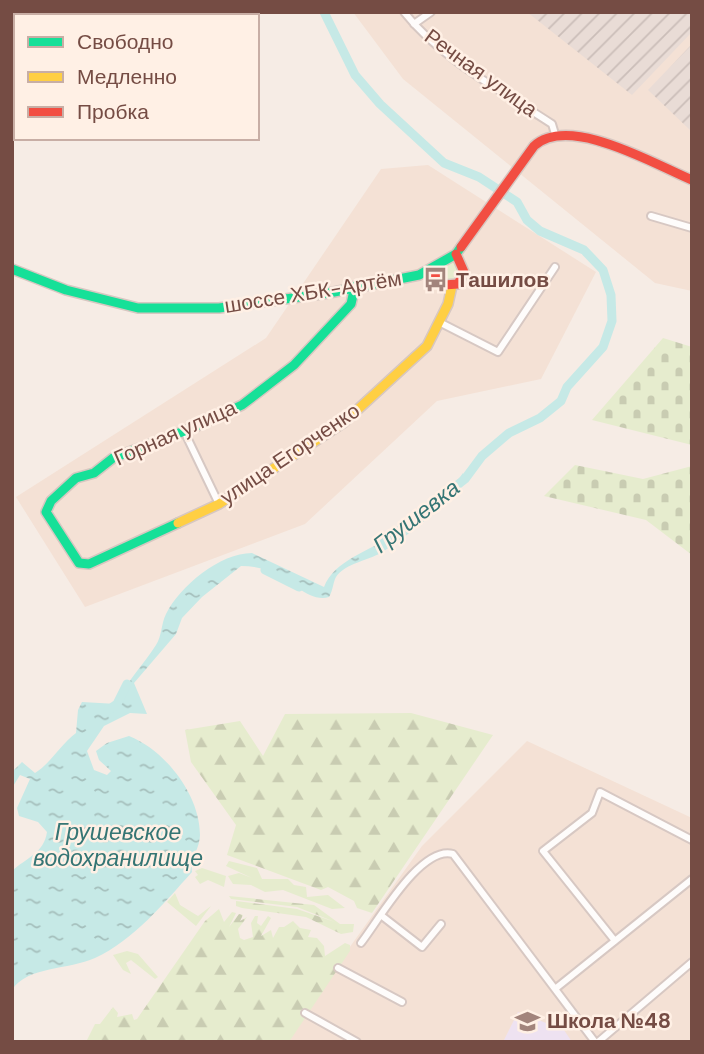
<svg xmlns="http://www.w3.org/2000/svg" width="704" height="1054" font-family="'DM Sans',sans-serif">
  <style>
    .residential { fill: #f4e1d5 }
    .industrial { fill: url(#industrial-furrows) }
    .education { fill: #eee2f1 }
    .grass { fill: #e6ecce }
    .forest { fill: url(#forest-firs) }
    .cemetery { fill: url(#cemetery-stones) }
    .water { fill: url(#water-ripples) }
    .lines { fill: none; stroke-linecap: round; stroke-linejoin: round }
    .river { stroke: #c6e9e6; stroke-width: 9 }
    .street-casing { stroke: #d7c8c3; stroke-width: 10 }
    .fast-casing { stroke: #d7c7c1; stroke-width: 12 }
    .slow-casing { stroke: #d7c7c1; stroke-width: 12 }
    .jam-casing { stroke: #d7c7c1; stroke-width: 12 }
    .street { stroke: #fefcfb; stroke-width: 6 }
    .fast { stroke: #16e098; stroke-width: 9 }
    .slow { stroke: #ffcf43; stroke-width: 9 }
    .jam { stroke: #f24e42; stroke-width: 9 }
    .labels { text-anchor: middle; dominant-baseline: central; stroke-width: 5; stroke-linejoin: round; paint-order: stroke }
    .street-label { font-size: 21px; fill: #754c44; stroke: #fff0e5 }
    .poi-label { font-size: 21px; font-weight: bold; fill: #754c44; stroke: #fff0e5; text-anchor: start }
    .water-label { font-size: 23px; font-style: italic; fill: #357574; stroke: #fff0e5 }
  </style>
  <defs>
    <pattern id="industrial-furrows" width="10" height="10" patternUnits="userSpaceOnUse" patternTransform="scale(1.75)"><rect width="10" height="10" fill="#e9dcd6"/><path d="M-1 1l2-2M0 10L10 0M9 11l2-2" fill="none" stroke="#cbbeb9"/></pattern>
    <pattern id="forest-firs" width="22" height="20" patternUnits="userSpaceOnUse" patternTransform="scale(1.75)"><rect width="22" height="20" fill="#e6ecce"/><path d="M5 1l3.5 6h-7zM16 11l3.5 6h-7z" fill="#c9ccb2"/></pattern>
    <pattern id="cemetery-stones" width="16" height="16" patternUnits="userSpaceOnUse" patternTransform="scale(1.75)"><rect width="16" height="16" fill="#e6ecce"/><path d="M2 7V4a2 2 0 0 1 4 0v3zM10 15v-3a2 2 0 0 1 4 0v3z" fill="#c9ccb2"/></pattern>
    <pattern id="water-ripples" width="26" height="14" patternUnits="userSpaceOnUse" patternTransform="scale(1.75)"><rect width="26" height="14" fill="#c6e9e6"/><path d="M2 4q2-2 4 0t4 0M15 11q2-2 4 0t4 0" fill="none" stroke="#a5bfbc"/></pattern>
  </defs>
  <rect width="100%" height="100%" fill="#f6ece5"/>
  <!-- residential -->
  <path class="residential" d="M353,12H692V291L655,283L403,79Z
    M428,165L596,272L541,379L437,401L305,524L85,607L16,497L266,338L381,169Z
    M527,741L692,818V1042H282L422,846Z"/>
  <!-- industrial -->
  <path class="industrial" d="M527,12H692V32L632,95Z
    M692,44V128L690,130L648,90Z"/>
  <!-- education -->
  <path class="education" d="M518,1012L564,1030L572,1042H503Z"/>
  <!-- grass -->
  <path class="grass" d="M442 271a9 9 0 1 1 18 0a9 9 0 1 1-18 0Z
    M229,861L257,868L262,879H288L294,885L306,887L307,897L328,895L345,908L332,909L283,890L265,892L251,885L233,884L228,876L239,873L252,878L226,866Z
    M202,868L226,876L224,887L208,880L200,884L195,877L198,875L195,871Z
    M175,893L180,905L198,916L211,906L196,926L167,902Z
    M127,951L138,954L158,977L155,979L131,960L126,963L131,974L123,970L113,955Z"/>
  <!-- forest -->
  <path class="forest" d="M12,12H51L47,16H16V44L12,47Z
    M72,12H147L143,16H68Z
    M411,713L493,735L372,913L357,908L354,901L328,887L321,890L227,855L236,825L191,762L185,730L240,721L263,756L285,714Z
    M229,896L314,905L340,924H354L353,932L341,934L306,917L242,908L236,906V901L297,909L335,922L297,907L231,899Z
    M219,909L224,922L232,912L236,913L229,927L239,914L243,915L240,921L247,917L238,929L240,938L244,940L253,937L251,923L255,916H258L257,923L261,926L268,916L271,918L261,936L271,930L273,938L279,927H284L293,921L300,928L311,930L308,937L317,938L324,946L325,956L345,943L350,945V951L289,1042H86L95,1024H100L113,1007L118,1013L117,1017L132,1014L134,1020L137,1019L205,921Z"/>
  <!-- cemetery -->
  <path class="cemetery" d="M663,338L692,347V445L592,420Z
    M575,465L643,479L692,466V555L646,520L544,496Z"/>
  <!-- water -->
  <path class="water" d="M463,473L465,479C444,507 413,532 384,551C371,560 345,563 336,577C333,582 333,591 329,597C310,603 291,580 274,573C263,568 252,566 241,566L202,597L182,618L176,634L134,683L147,714L130,713L104,726L87,751L94,770L107,775L111,771L99,760L96,751L107,743L129,736C165,750 200,795 200,835C200,848 190,859 192,872C164,903 134,940 95,958C69,970 27,966 12,990V871C26,858 44,853 47,832L38,822L19,816L17,808L30,779L20,775L12,788V772L22,762L35,773C51,763 60,745 76,733L78,710L82,702L117,704C126,681 143,666 156,645C162,636 161,624 166,614C180,586 220,553 252,553L324,587C334,560 372,550 393,535C419,517 445,498 463,473Z"/>
  <g class="lines">
    <!-- river -->
    <path class="river" d="M324,12L355,75L380,104L444,163L479,177L517,202L527,220L540,231L584,250L603,270L611,295L612,321L603,347L567,387L561,401L540,418L509,433L482,456L465,479L382,544
      M265,570L299,587
      M107,711L117,704L127,684"/>
    <defs>
      <path id="street" d="M404,12C442,60 502,91 552,124L555,134
        M414,24L431,12
        M651,216L692,228
        M439,322L498,352L555,267
        M183,429L219,504
        M382,916L422,947L441,924
        M615,941L543,851L592,813L600,792L692,840
        M361,943C379,920 421,845 453,854L595,1042
        M338,968L402,1002
        M555,989L692,879
        M305,1013L357,1042
        M598,1042L692,962"/>
      <path id="fast" d="M12,269L66,290L138,308H219L329,293L419,275L456,254L461,247
        M178,523L89,564L79,563L46,512L51,501L76,478L94,473L113,458L195,427L242,405L294,365L351,304L355,286"/>
      <path id="slow" d="M178,523L219,504L343,423L427,346L448,304L452,286"/>
      <path id="jam" d="M461,247L534,146C569,114 654,164 692,180
        M430,270L444,285L458,284L464,272L456,254"/>
    </defs>
    <!-- street casing -->
    <use href="#street" class="street-casing"/>
    <!-- fast casing -->
    <use href="#fast" class="fast-casing"/>
    <!-- slow casing -->
    <use href="#slow" class="slow-casing"/>
    <!-- jam casing -->
    <use href="#jam" class="jam-casing"/>
    <!-- street -->
    <use href="#street" class="street"/>
    <!-- fast -->
    <use href="#fast" class="fast"/>
    <!-- slow -->
    <use href="#slow" class="slow"/>
    <!-- jam -->
    <use href="#jam" class="jam"/>
  </g>
  <!-- icons -->
  <defs>
    <symbol id="bus-bare" viewBox="-9 -9 18 18"><path d="M-5-6H5V4H4V6H2V4H-2V6H-4V4H-5ZM-3.5-4V0h7V-4ZM-3.5 1.2v1.5H-2V1.2ZM2 1.2v1.5H3.5V1.2Z" fill="#a2847c" stroke="#fff0e5" stroke-width="2.5" paint-order="stroke"/></symbol>
    <symbol id="school-bare" viewBox="-9 -9 18 18"><path d="M0-5L7-2L0 1L-7-2ZM-4 1L0 2.5L4 1V4Q0 6-4 4Z" fill="#a2847c" stroke="#fff0e5" stroke-width="2.5" paint-order="stroke"/></symbol>
  </defs>
  <g fill-rule="evenodd">
    <use href="#bus-bare" x="418" y="262" width="35" height="35"/>
    <use href="#school-bare" x="510" y="1004" width="35" height="35"/>
  </g>
  <g class="labels">
    <!-- street labels -->
    <g class="street-label">
      <text transform="translate(481 73) rotate(36)">Речная улица</text>
      <text transform="translate(313 292) rotate(-9)">шоссе ХБК-Артём</text>
      <text transform="translate(175 433) rotate(-24)">Горная улица</text>
      <text transform="translate(290 454) rotate(-34)">улица Егорченко</text>
    </g>
    <!-- poi labels -->
    <g class="poi-label">
      <text x="456" y="280">Ташилов</text>
      <text x="547" y="1021">Школа №48</text>
    </g>
    <!-- water labels -->
    <g class="water-label">
      <text transform="translate(416 516) rotate(-38)">Грушевка</text>
      <text x="118" y="832">Грушевское<tspan x="118" dy="26">водохранилище</tspan></text>
    </g>
  </g>
  <!-- border -->
  <rect width="704" height="1054" fill="none" stroke="#754c44" stroke-width="28"/>
  <!-- legend -->
  <rect x="14" y="14" width="245" height="126" fill="#fff0e5" stroke="#c8aea5" stroke-width="2"/>
  <rect x="28" y="37" width="35" height="10" fill="#16e098" stroke="#c8aea5" stroke-width="2"/>
  <text x="77" y="49" font-size="21" fill="#754c44">Свободно</text>
  <rect x="28" y="72" width="35" height="10" fill="#ffcf43" stroke="#c8aea5" stroke-width="2"/>
  <text x="77" y="84" font-size="21" fill="#754c44">Медленно</text>
  <rect x="28" y="107" width="35" height="10" fill="#f24e42" stroke="#c8aea5" stroke-width="2"/>
  <text x="77" y="119" font-size="21" fill="#754c44">Пробка</text>
</svg>
